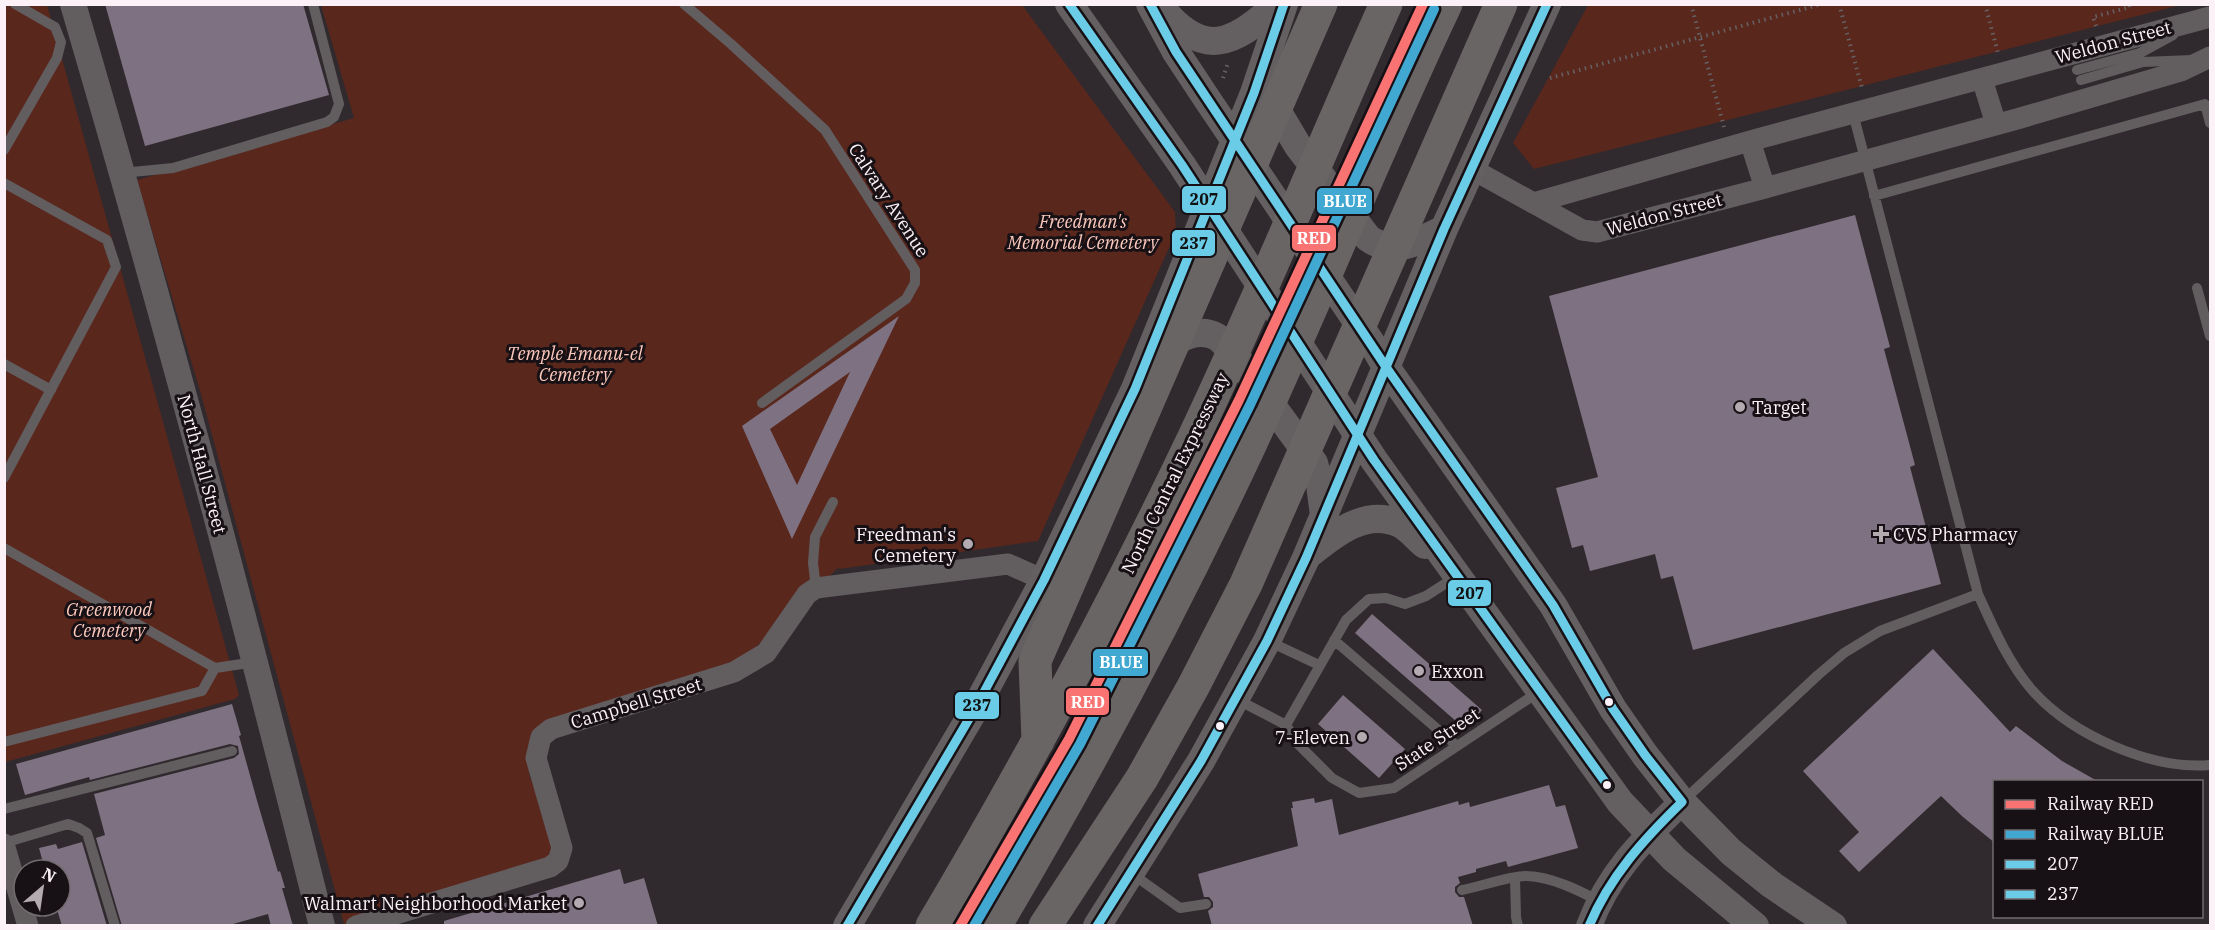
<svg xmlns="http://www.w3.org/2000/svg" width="2215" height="930" font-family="'IBM Plex Serif',serif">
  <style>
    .green { fill: #5a271d }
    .building { fill: #7e7282; fill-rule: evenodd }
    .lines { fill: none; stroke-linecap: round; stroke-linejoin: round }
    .path { stroke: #666264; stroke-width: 4; stroke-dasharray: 1.5 4.5; stroke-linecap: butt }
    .service { stroke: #625e60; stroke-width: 10 }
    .minor { stroke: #625e60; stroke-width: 21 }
    .tertiary { stroke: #625e60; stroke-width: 26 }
    .secondary { stroke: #646061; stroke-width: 28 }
    .motorway { stroke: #696565; stroke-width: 33 }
    .bus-1-casing { stroke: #171115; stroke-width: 14 }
    .bus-2-casing { stroke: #171115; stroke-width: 14 }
    .bus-1 { stroke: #6bcce7; stroke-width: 9 }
    .bus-2 { stroke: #6bcce7; stroke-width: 9 }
    .rail-1-casing { stroke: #171115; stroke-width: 15 }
    .rail-2-casing { stroke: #171115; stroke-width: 15 }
    .rail-1 { stroke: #fa7373; stroke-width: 10 }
    .rail-2 { stroke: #41a8d2; stroke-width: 10 }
    .poi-dot { fill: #b4abb1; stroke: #171115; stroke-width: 2 }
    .bus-dot { fill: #fbf1f7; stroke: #171115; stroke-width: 2 }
    .labels { text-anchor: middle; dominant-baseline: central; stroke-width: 6; stroke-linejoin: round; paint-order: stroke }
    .street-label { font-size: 18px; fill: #fbf1f7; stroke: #171115 }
    .park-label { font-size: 18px; font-style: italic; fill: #fdc9bd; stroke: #171115 }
    .poi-label { font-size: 18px; fill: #fbf1f7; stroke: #171115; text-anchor: start }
    .line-badge { stroke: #171115; stroke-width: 2 }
    .badge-label { font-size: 16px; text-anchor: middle; font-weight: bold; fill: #fff }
    .pale-badge-label { font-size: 16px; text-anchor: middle; font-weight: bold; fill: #111 }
  </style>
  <rect width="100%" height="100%" fill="#302a2e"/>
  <!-- green -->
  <path class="green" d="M5,5H47L239,695L235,699L5,762Z
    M321,5H1022L1175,212L1176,232L1038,541L839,569V567L773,628L750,654L529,744V774L555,843L547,860L344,924L201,394L137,180L354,118Z
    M1588,5V4L2181,5L1534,169L1513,143Z"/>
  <!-- building -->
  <path class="building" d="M105,4H303L329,95L145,146Z
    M1855,215L1890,347L1884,349L1915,465L1910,467L1941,584L1693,650L1673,576L1661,579L1655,554L1590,571L1583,545L1572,548L1556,488L1598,477L1549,296Z
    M899,316L792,539L742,426ZM850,372L797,485L770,429Z
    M1372,614L1482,710L1465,729L1355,633Z
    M1933,649L2010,732L2016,726L2062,761L2099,782H1995V843L1963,817L1941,796L1859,872L1839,851L1859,832L1803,771Z
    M1343,695L1405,749L1379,778L1318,724Z
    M232,704L241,735L239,736L258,804L278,872L280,871L285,888H282L293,926H271L268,914L226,926H122L96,838L105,835L94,794L234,758L239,754L238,746L230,744L90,780L89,777L25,795L16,764Z
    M1549,785L1556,807L1565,805L1578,848L1508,867L1506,861L1476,869V872L1458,877L1460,883L1455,887V892L1459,897H1464L1473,926H1212L1208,911L1213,907V902L1209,897H1204L1198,874L1298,846L1291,808H1293L1292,802L1314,798L1315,803L1332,799L1339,835L1458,801L1459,805L1469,802L1470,807Z
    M82,842L107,926H62L56,906H60V870H45L39,848L56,844L58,849Z
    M620,869L624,884L644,878L658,926H444V921Z"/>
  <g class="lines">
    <!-- path -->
    <path class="path" d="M1691,4L1724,127
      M1839,4L1862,88
      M1985,4L1998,53
      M2096,26L2093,17L2130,7L2129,4
      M1223,78L1228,63
      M1550,78L1822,4"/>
    <!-- service -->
    <path class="service" d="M684,4L731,44L825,130L915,270V283L906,299L762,403
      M2077,70L2140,53L2173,35
      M2081,80L2143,62L2192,60
      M1853,113L1978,594C1993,627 2008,662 2032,690C2072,735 2151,770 2210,765
      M4,150L57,58L61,42L55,27L15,4
      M122,173L173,168L327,122L334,117L339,104L313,4
      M4,183L107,240L116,267L4,478
      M1874,196L2205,104L2210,123
      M2197,288L2210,336
      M4,364L51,390
      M4,548L215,668L255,662
      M816,588L813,563L815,537L833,502
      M1334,640L1457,746
      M1268,641L1319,665
      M1236,699L1286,725L1298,744L1332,778L1359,793L1394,788L1540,691
      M1286,725L1346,620L1369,599L1386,598L1405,604L1426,596L1457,576
      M4,742L202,691L215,668
      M1683,801L1818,675L1844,653L1880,631L1978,594
      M4,809L232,751
      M4,843L68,824L79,828L87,833L115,926
      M1131,873L1180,908L1206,904
      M1515,878L1516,917L1518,926
      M1462,890C1479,887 1512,875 1527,876C1552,877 1578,890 1599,901"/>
    <!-- minor -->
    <path class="minor" d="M1982,79L1996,124
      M1750,141L1765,188
      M1472,169L1582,230L1597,232L1765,188L2017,119L2181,71L2210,57
      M1533,203L1750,141L2210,17
      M4,844L28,926
      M356,926L550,867L558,861L562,848L536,758L541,737L551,729L734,672L766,653L807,594L816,588L1008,564L1044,580"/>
    <!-- tertiary -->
    <path class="tertiary" d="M73,4C163,310 245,617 322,926
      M1589,926C1609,872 1643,840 1682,802"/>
    <!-- secondary -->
    <path class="secondary" d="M1069,4L1182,165L1374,460L1620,802L1674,859L1755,926
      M1150,4L1176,52L1207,99L1376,350L1386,367L1553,605L1613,709L1645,755L1682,802L1731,852L1772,885L1833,926
      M1160,6C1202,60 1234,45 1277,4
      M1275,90L1279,114L1298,146L1368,238C1394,257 1419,241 1444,229
      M1165,352C1176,337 1199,327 1217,337C1222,340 1227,347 1232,351L1314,463L1320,485L1324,515
      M1307,556C1332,536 1365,507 1400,524C1409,528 1417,539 1425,545
      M847,926L976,707L1044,580L1135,389L1254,93L1284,4
      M1097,926L1201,761L1267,641L1306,558L1444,229L1547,4"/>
    <!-- motorway -->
    <path class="motorway" d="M1038,741L1035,661L1321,4
      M932,926C1026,767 1114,605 1193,439C1261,296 1321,149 1386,4
      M995,926C1088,769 1174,608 1251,443C1318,298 1377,149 1446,4
      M1045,926L1142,778L1193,687L1246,584L1501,4"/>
    <defs>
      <path id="bus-1" d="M1069,4L1182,165L1374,460L1608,786
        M1150,4L1176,52L1386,367L1553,605L1613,709L1645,755L1682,802C1644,839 1610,876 1589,926"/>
      <path id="bus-2" d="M847,926L976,707L1044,580L1135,389L1254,93L1284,4
        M1097,926L1201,761L1267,641L1306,558L1444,229L1547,4"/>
    </defs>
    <!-- bus-1 casing -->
    <use href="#bus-1" class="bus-1-casing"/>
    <!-- bus-2 casing -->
    <use href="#bus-2" class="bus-2-casing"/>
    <!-- bus-1 -->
    <use href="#bus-1" class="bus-1"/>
    <!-- bus-2 -->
    <use href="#bus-2" class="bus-2"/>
    <defs>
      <path id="rail-1" d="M960,926L1069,739L1239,400L1423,4"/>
      <path id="rail-2" d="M974,926L1080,744L1250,405L1434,9"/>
    </defs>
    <!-- rail-1 casing -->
    <use href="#rail-1" class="rail-1-casing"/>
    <!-- rail-2 casing -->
    <use href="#rail-2" class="rail-2-casing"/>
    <!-- rail-1 -->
    <use href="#rail-1" class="rail-1"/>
    <!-- rail-2 -->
    <use href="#rail-2" class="rail-2"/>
  </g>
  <!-- markers -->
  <g class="poi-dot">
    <circle cx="1740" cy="407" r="6"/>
    <path d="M1878 525h6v6h6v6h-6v6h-6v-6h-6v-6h6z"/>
    <circle cx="968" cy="544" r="6"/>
    <circle cx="1419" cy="671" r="6"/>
    <circle cx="1362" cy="737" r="6"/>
    <circle cx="579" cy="903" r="6"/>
  </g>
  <g class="bus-dot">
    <circle cx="1609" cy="702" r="5"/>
    <circle cx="1220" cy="726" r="5"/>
    <circle cx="1607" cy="785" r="5"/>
  </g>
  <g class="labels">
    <!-- street labels -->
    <g class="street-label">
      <text transform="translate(2113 42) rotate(-15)">Weldon Street</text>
      <text transform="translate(889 200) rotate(57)">Calvary Avenue</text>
      <text transform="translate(1664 214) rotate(-15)">Weldon Street</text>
      <text transform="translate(202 464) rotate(75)">North Hall Street</text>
      <text transform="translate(1175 473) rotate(-64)">North Central Expressway</text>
      <text transform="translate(636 703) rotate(-17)">Campbell Street</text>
      <text transform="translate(1437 739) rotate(-34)">State Street</text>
    </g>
    <!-- park labels -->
    <g class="park-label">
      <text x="1083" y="221">Freedman's<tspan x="1083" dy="21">Memorial Cemetery</tspan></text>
      <text x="575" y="353">Temple Emanu-el<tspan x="575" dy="21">Cemetery</tspan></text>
      <text x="109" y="609">Greenwood<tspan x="109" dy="21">Cemetery</tspan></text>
    </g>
    <!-- poi labels -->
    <g class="poi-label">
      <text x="1752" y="407">Target</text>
      <text x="956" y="534" text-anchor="end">Freedman's<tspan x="956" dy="21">Cemetery</tspan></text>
      <text x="1893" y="534">CVS Pharmacy</text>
      <text x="1431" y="671">Exxon</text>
      <text x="1350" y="737" text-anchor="end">7-Eleven</text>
      <text x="567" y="903" text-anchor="end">Walmart Neighborhood Market</text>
    </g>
  </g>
  <g class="line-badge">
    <rect x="1181" y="185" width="46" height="29" rx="6" fill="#6bcce7"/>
    <rect x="1316" y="187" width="57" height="28" rx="6" fill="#41a8d2"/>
    <rect x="1291" y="224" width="46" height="28" rx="6" fill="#fa7373"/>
    <rect x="1171" y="229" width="45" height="28" rx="6" fill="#6bcce7"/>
    <rect x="1447" y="579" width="45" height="28" rx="6" fill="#6bcce7"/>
    <rect x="1092" y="648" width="57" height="29" rx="6" fill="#41a8d2"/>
    <rect x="1065" y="687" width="45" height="29" rx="6" fill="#fa7373"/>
    <rect x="954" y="691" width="46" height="29" rx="6" fill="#6bcce7"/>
  </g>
  <g class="badge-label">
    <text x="1345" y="207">BLUE</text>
    <text x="1314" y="244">RED</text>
    <text x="1121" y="668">BLUE</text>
    <text x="1088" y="708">RED</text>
  </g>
  <g class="pale-badge-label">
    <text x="1204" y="205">207</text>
    <text x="1194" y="249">237</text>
    <text x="1470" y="599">207</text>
    <text x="977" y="711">237</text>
  </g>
  <!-- border -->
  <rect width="2215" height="930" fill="none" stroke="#fbf1f7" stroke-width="12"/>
  <!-- legend -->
  <rect x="1993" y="780" width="210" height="138" fill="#171115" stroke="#726b6f" stroke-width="1.5"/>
  <rect x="2005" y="800" width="30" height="9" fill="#fa7373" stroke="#726b6f" stroke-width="1.5"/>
  <text x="2047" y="810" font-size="18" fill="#fbf1f7">Railway RED</text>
  <rect x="2005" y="830" width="30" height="9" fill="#41a8d2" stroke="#726b6f" stroke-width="1.5"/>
  <text x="2047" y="840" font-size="18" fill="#fbf1f7">Railway BLUE</text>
  <rect x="2005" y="860" width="30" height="9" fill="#6bcce7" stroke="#726b6f" stroke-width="1.5"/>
  <text x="2047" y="870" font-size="18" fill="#fbf1f7">207</text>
  <rect x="2005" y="890" width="30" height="9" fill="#6bcce7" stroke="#726b6f" stroke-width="1.5"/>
  <text x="2047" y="900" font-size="18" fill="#fbf1f7">237</text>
  <!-- north arrow -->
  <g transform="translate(42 888) rotate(29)"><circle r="28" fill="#171115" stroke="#726b6f" stroke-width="1.5"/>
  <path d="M0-4.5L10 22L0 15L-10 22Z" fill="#b4abb1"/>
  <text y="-9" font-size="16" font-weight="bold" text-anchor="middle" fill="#fbf1f7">N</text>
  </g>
</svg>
